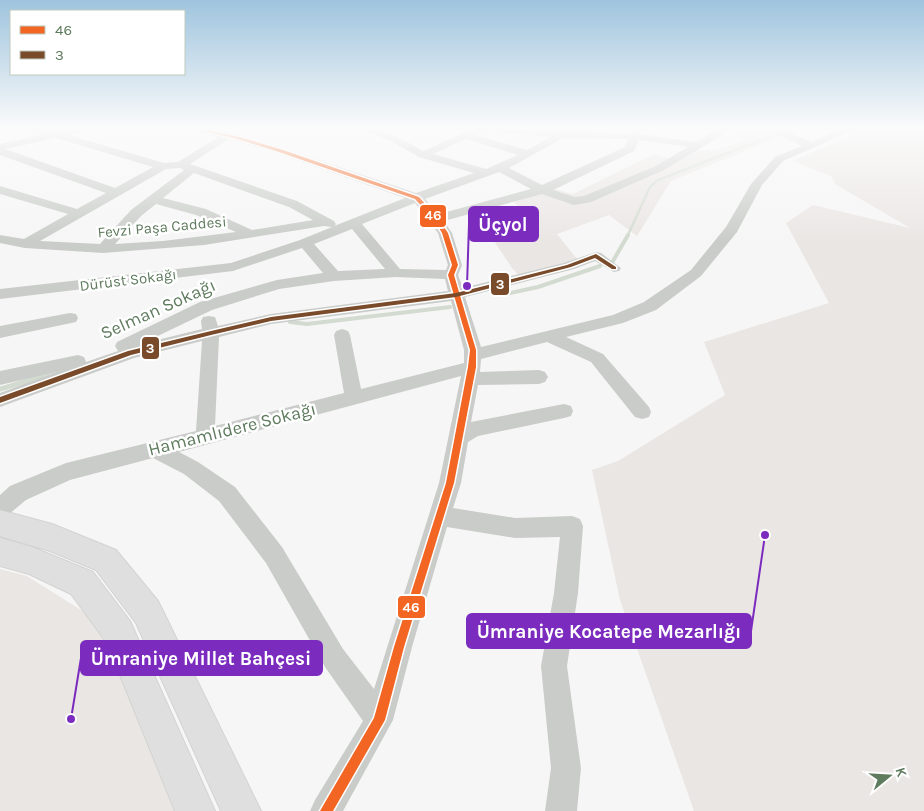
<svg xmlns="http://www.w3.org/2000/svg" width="924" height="811" font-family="Karla,sans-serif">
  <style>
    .green { fill: #eae6e4 }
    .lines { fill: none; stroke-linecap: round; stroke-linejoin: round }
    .stream-far2 { stroke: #d3dbd0; stroke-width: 2.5 }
    .stream-far1 { stroke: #d3dbd0; stroke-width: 4 }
    .stream { stroke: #d3dbd0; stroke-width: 5 }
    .major-casing { stroke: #d3d4d2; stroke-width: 2 }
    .minor { fill: #c9ccc9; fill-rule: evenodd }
    .major { fill: #dedfde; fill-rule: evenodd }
    .bus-1-casing { stroke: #fff; stroke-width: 3 }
    .bus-2-casing { stroke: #fff; stroke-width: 3 }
    .bus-1 { fill: #f26522; fill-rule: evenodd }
    .bus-2 { fill: #7a4b2a; fill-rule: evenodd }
    .labels { text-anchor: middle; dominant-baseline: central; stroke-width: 5; stroke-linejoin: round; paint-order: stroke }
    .far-street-label { font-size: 15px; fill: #5f7b5e; stroke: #fff }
    .street-label { font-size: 18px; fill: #5f7b5e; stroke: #fff }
    .leader { fill: none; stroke: #7b2cbf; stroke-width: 2 }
    .callout-dot { fill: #7b2cbf; stroke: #fff; stroke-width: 2 }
    .callout { fill: #7b2cbf; stroke: #7b2cbf; stroke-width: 2 }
    .callout-label { font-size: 19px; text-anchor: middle; font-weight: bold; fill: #fff }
    .line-badge { stroke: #fff; stroke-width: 2 }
    .badge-label { font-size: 14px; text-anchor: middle; font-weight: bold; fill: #fff }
  </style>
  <rect width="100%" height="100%" fill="#f7f6f6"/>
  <!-- green -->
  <path class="green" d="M737,128H802L671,181L637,236L609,215L557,234L577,259L522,279L512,268L484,226L525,213L514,202L554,189L573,194L654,154L670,159L694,151L715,150L745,141L734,133Z
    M866,128H924V811H694L620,600L592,470L618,461L725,395L704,342L829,303L786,223L813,205L910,228L835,184L831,176L793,161Z
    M0,569L27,576L108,627L175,811H0Z"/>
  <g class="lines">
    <!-- stream-far2 -->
    <path class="stream-far2" d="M627,237L650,187L658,180L792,128"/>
    <!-- stream-far1 -->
    <path class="stream-far1" d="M613,261L628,235
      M501,295L538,287L600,266
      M290,322L307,324L450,307
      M36,379L63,371"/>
    <!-- stream -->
    <path class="stream" d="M0,389L41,377"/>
    <defs>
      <path id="major" d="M0,510L52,524L116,550L158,601L261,811H221L136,623L96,570L50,551L0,536Z
        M0,538L32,547L93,572L130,621L215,811H175L107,643L71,594L29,574L0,566Z"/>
    </defs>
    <!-- major casing -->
    <use href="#major" class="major-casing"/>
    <!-- minor -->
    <path class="minor" d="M29,128H46L57,131L71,128H91L90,130L69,135L164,163L178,162L218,137L187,130L186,128H206L232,133L285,149L416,193L474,173L419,157L389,140L358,128C383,128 402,139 423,151L475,128L630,133V128H640V134L696,142L721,128H734L664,170L591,202L574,205L542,194L444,221L452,233L462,265L458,275L463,288L564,263L596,252L601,253L621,268L619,271L614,272L595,261L574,269L465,297L481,347L613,315L644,302L691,270L726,227L751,184L775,157L802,146L765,128H779L811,142L844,128H858L783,161L762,185L737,232L701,276L656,310L623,323L566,337L603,354L649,407L651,412L649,417L642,419L635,417L591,362L547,342L481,359L480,372L539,370L545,372L548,377L545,382L539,384L478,385L471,422L564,404L571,406L573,411L571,416L564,418L478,436L468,442L461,483L453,508L515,518L572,516L580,519L583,526L578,593L567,666L581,768L577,811H545L551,768L541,666L554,593L560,537L515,538L447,527L412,647L393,720L343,811H310L315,800L363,721L325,667L266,563L219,501L184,474L153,458L70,480L26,500L8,515L0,518V495L10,486L66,463L196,431L202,341L134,358L0,407V393L60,371L0,385V371L78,355L84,357L86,362L118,351L115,346L117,342L200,302L277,280L323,273L302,248L233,271L0,299V289L231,263L300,240L332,227L324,226L204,245L103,253L25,248L0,243V235L24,239L68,214L0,194V186L77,209L106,193L0,155V144L44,134ZM486,131L550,137L527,150L476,135ZM56,138L153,167L115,188L5,149ZM563,138L628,139L625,147L542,185L509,168ZM229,139L277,153L405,198L334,226L336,224L334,221L297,201L190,164ZM466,139L518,155L486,169L433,154ZM639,140L688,147L656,166L584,196L575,197L553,190L634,151ZM180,168L184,170L131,210L100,244L40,241L166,169ZM499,172L531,189L439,214L425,199ZM194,173L289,207L313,220L252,230L206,209L163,198ZM415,203L438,233L448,265L446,270L400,269L362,224ZM156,204L196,215L236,232L163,241L115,244L141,216ZM352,229L385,269L338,271L314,244ZM396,277L445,279L448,291L271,314L218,326L215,317L209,316L203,317L201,321L202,329L141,344L212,310L279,289L334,281ZM451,301L464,350V363L361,389L350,335L348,331L342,329L336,331L334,335L344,393L215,426L219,337L271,324ZM461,376L439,483L374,689L343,649L282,547L235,487L198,462L179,452Z
      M70,313L76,314L78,318L76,322L0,338V326Z"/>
    <!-- major -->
    <use href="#major" class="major"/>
    <defs>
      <path id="bus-1" d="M189,128H197L240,137L283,150L419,197L438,218L448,233L458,265L454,275L476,350V367L454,483L404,647L385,720L333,811H320L374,718L394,647L446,483L468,367L470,350L448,275L452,265L442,233L434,220L415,199L279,152L237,139Z"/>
      <path id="bus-2" d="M596,254L616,267V269H612L595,258L571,267L456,297L271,321L211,335L131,355L0,403V397L128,351L211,331L271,317L456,293L567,265Z"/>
    </defs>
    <!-- bus-1 casing -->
    <use href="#bus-1" class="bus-1-casing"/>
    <!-- bus-2 casing -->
    <use href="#bus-2" class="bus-2-casing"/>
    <!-- bus-1 -->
    <use href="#bus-1" class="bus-1"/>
    <!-- bus-2 -->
    <use href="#bus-2" class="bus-2"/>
  </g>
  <!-- sky -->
  <linearGradient id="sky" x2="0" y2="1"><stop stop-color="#9fc4de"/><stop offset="0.53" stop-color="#fbfbfb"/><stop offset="1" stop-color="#fbfbfb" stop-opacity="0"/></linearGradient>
  <rect width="924" height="242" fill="url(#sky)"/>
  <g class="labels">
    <!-- far-street labels -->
    <g class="far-street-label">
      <text transform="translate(162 227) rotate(-5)">Fevzi Paşa Caddesi</text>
      <text transform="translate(128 280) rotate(-7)">Dürüst Sokağı</text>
    </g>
    <!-- street labels -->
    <g class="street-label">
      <text transform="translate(158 309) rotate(-24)">Selman Sokağı</text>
      <text transform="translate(232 429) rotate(-14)">Hamamlıdere Sokağı</text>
    </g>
  </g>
  <!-- callouts -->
  <path class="leader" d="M467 286L469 224M765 535L751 631M71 719L81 658"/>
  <g class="callout-dot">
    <circle cx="467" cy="286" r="5"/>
    <circle cx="765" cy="535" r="5"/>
    <circle cx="71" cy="719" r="5"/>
  </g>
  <g class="callout">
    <rect x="469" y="207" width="69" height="34" rx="5"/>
    <rect x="467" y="614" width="284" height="34" rx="5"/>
    <rect x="81" y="641" width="241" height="34" rx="5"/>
  </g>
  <g class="callout-label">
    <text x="503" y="231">Üçyol</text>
    <text x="609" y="638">Ümraniye Kocatepe Mezarlığı</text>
    <text x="201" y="665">Ümraniye Millet Bahçesi</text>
  </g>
  <g class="line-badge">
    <rect x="419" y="204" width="28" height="24" rx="5" fill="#f26522"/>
    <rect x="490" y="272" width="20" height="24" rx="5" fill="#7a4b2a"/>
    <rect x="141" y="336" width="19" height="24" rx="5" fill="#7a4b2a"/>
    <rect x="397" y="595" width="29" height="24" rx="5" fill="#f26522"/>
  </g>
  <g class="badge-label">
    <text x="433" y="220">46</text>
    <text x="500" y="289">3</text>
    <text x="150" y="353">3</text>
    <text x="411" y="612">46</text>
  </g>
  <!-- legend -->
  <rect x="10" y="10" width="175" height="65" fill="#ffffff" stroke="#bfcabf"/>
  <rect x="20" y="26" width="25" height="8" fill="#f26522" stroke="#bfcabf"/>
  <text x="55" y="35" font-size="15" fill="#5f7b5e">46</text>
  <rect x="20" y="51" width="25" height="8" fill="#7a4b2a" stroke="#bfcabf"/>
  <text x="55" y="60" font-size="15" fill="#5f7b5e">3</text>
  <!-- north arrow -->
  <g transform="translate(889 776) rotate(72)" stroke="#ffffff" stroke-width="4" paint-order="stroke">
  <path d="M0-4L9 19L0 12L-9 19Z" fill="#5f7b5e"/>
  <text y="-8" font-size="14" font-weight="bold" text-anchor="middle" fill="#5f7b5e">K</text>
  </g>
</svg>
